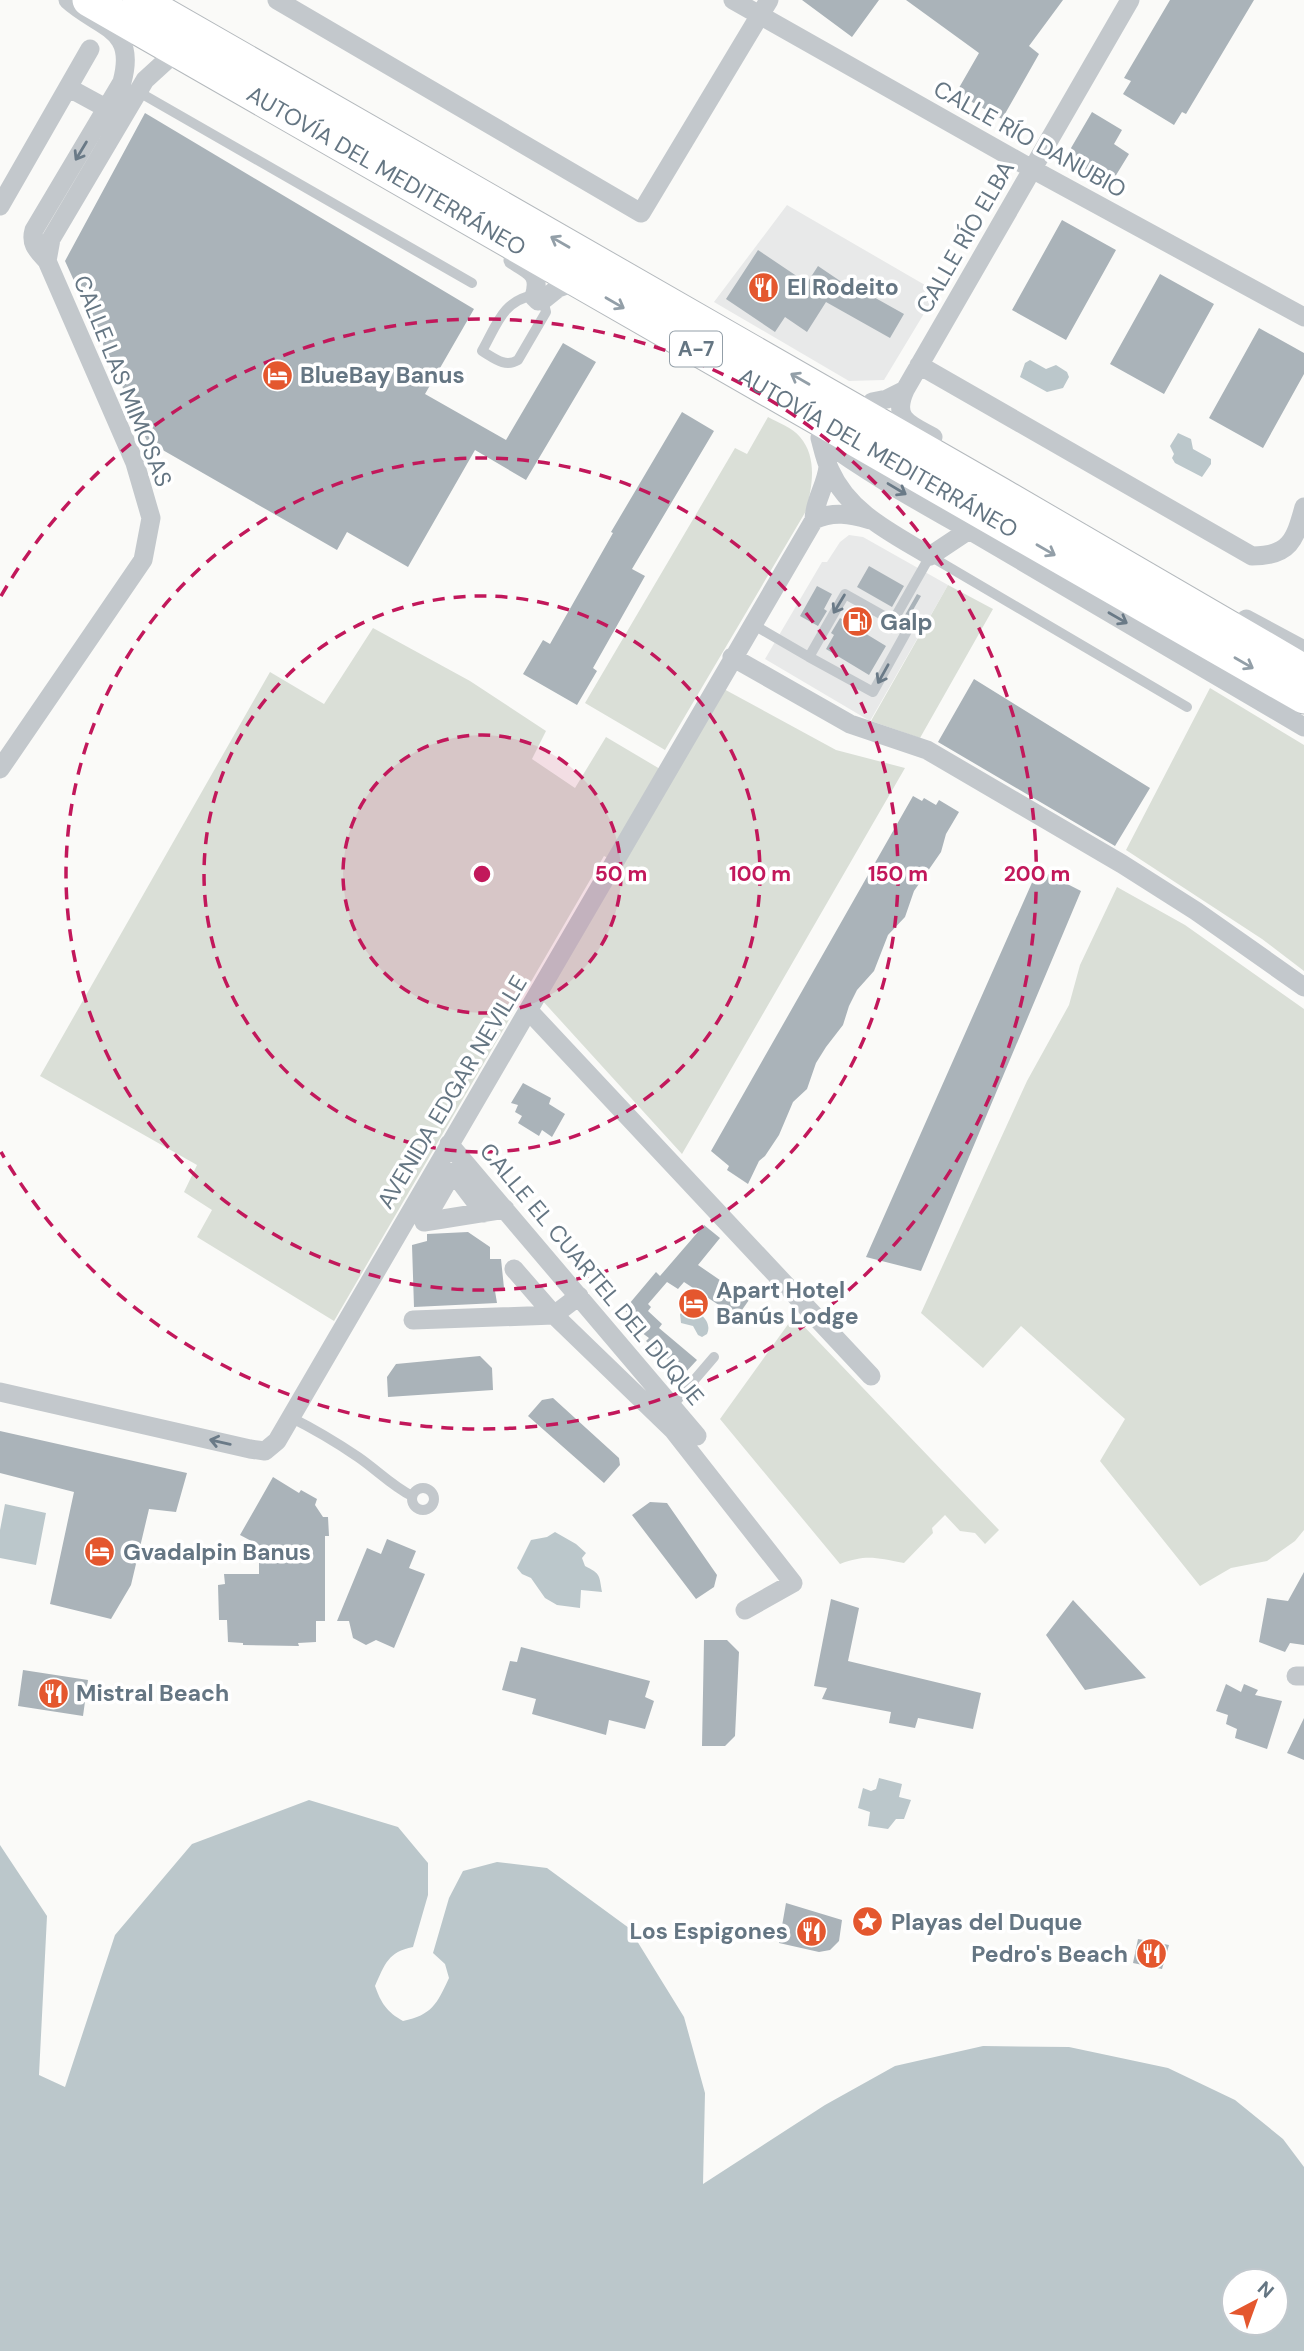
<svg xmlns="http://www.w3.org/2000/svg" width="1304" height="2351" font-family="'DM Sans',sans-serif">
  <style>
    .built { fill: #e8e9e9 }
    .green { fill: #dadfd7 }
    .water { fill: #bbc7cb; fill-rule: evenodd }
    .building { fill: #aab3b9 }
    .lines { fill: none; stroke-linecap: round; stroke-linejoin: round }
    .highway-casing { stroke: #b4b9bd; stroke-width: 35 }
    .lane { stroke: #c3c8cc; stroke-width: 10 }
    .street { stroke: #c3c8cc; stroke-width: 19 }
    .highway { stroke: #fff; stroke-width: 33 }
    .oneway { stroke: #6a7a87 }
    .oneway2 { stroke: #939fa8 }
    .ring { fill: none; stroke: #c2185b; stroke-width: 3.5; stroke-dasharray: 12 9 }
    .labels { text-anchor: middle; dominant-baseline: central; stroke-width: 7; stroke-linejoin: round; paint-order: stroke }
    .shield { fill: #fff; stroke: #939fa8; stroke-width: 2 }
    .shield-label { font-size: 21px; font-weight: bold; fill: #657683 }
    .street-label { font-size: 23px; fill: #657683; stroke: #fff }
    .poi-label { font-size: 23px; font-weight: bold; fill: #657683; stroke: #fff; text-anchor: start }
    .centre { fill: #c2185b; stroke: #fff; stroke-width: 3.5 }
    .ring-label { font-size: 21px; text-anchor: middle; font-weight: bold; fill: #c2185b; stroke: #fff; stroke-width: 7; stroke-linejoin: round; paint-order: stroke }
  </style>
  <rect width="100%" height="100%" fill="#fafaf8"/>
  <!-- built -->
  <path class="built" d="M787,205L937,292L884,380L849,381L714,302Z
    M849,535L863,537L948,585L870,721L765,659L822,562H827L840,542Z"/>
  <!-- green -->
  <path class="green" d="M768,417C777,422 793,428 800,437C818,458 812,487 806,511L665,750L585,703L735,448L747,454Z
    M948,585L993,609L920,738L871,721Z
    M373,628L470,681L546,731L532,759L575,788L606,737L660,769L608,858L604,856L334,1321L197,1237L212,1210L184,1192L197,1165L40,1076L270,672L324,704Z
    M722,688L836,750L905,768L682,1154L540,998Z
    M1210,688L1304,745V971L1262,939L1126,850Z
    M1117,887L1185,925L1304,1009V1530L1295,1541L1267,1561L1231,1568L1200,1586L1100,1461L1125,1419L1021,1326L983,1368L921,1313L1027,1081L1069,1005L1080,965Z
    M794,1316L999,1530L985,1544L975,1533L960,1531L945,1515L932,1528L933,1533L904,1563C876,1558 867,1554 840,1564L720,1419Z"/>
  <!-- water -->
  <path class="water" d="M1030,360L1046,369L1056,365L1067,372L1069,377L1063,388L1047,392L1020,377L1025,363Z
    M1178,433L1191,439L1193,449L1211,459V464L1202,477L1175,463L1172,458L1174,454L1170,446Z
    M687,1309C699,1310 713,1322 707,1334L702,1337L698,1335L693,1326L681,1323L680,1314Z
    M5,1504L46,1513L36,1565L0,1558V1530Z
    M555,1532L576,1544L586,1553L582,1558L585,1566C601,1574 599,1575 602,1592L581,1590L580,1608L557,1605L545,1598L531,1578L522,1574L517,1568L531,1540L547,1537Z
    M879,1778L902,1784L899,1797L911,1800L904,1819H896L888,1829L868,1826L870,1812L858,1808L863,1788L871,1791L876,1789Z
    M309,1800L398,1827L428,1863V1895L413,1947C388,1952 385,1964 375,1986C381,2003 387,2012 403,2021C432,2015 437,2004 449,1978L445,1964L433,1953L449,1898L463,1871L497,1862L547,1868L629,1928L684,2017L705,2093L703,2184L825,2105L895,2066L983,2046L1069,2047L1168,2068L1235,2100L1283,2139L1304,2167V2351H0V1845L47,1916L39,2075L65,2087L115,1935L192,1844ZM1234,2281H1276V2323H1234Z"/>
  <!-- building -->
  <path class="building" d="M802,0H879L852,37Z
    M906,0H1063L1029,46L1039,54L1002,119L956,93L979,53Z
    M1170,0H1254L1186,114L1182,112L1174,125L1123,94L1131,81L1124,78Z
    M1092,112L1122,130L1114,144L1129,154L1110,185L1075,163L1071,148Z
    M145,113L474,309L425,394L506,440L563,343L596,362L526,480L475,450L408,567L347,532L337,550L147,441L65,261Z
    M1062,220L1116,250L1066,340L1012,310Z
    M758,250L807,283L818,266L852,289L854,286L904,314L890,338L826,302L807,332L785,317L775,332L726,299Z
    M1160,274L1214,304L1164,394L1110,364Z
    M1259,328L1304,353V374L1263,448L1209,418Z
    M682,412L714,431L632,569L645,576L593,668L597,671L577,705L523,674L543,640L550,644L613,533L611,532Z
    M869,566L904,586L892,607L857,587Z
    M817,586L832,594L824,609L827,611L818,626L800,616Z
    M917,594L921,596L909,617L905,615Z
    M840,618L886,646L869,675L826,649L834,635L831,633Z
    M974,679L1150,788L1115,846L938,742Z
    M913,796L922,801L924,798L936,805L939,800L959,812L946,834L941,852L914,891L905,917L888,935L874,971L857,990L849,1006L843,1025L826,1047L816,1063L807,1089L793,1102L779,1135L765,1156L759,1161L748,1184L727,1170L729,1166L711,1151Z
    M1038,869L1081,891L921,1271L866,1257Z
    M523,1083L551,1098L549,1104L565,1114L552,1137L542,1130L539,1136L518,1123L522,1116L515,1112L518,1105L511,1103Z
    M704,1225L720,1238L698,1265L749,1300L737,1317L684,1282L678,1289L667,1282L648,1304L651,1307L648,1311L662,1324L659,1328L697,1360L684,1374L646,1341L649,1338L634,1327L639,1322L624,1310L656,1272L660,1276Z
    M468,1232L490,1247V1259H501L504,1288L495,1291L497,1303L414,1307L412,1245L427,1241V1234Z
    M480,1356L492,1368L493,1390L388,1397L387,1377L396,1364Z
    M553,1398L619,1458L620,1465L604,1483L528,1416L542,1400Z
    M0,1431L187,1473L176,1512L149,1509L131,1585L111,1619L50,1604L74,1492L0,1473Z
    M273,1477L299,1493L301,1490L317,1499L315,1505L323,1517H328L329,1536H325V1621H316V1642L298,1643L299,1646L243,1645V1643L228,1642L227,1620H219L218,1585L225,1584L224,1574H259V1545L240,1535Z
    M650,1502L667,1503L717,1575L714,1587L696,1599L632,1515Z
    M387,1539L416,1551L409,1568L425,1574L394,1648L376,1640L366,1645L353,1638L349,1621H337L367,1548L381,1554Z
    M1304,1572V1645L1290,1643L1285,1652L1259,1642L1267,1598L1288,1601Z
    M831,1599L859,1608L848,1661L981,1693L973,1729L918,1718L915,1728L889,1723L891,1712L822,1699L827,1688L814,1686Z
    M1073,1600L1146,1678L1085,1690L1046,1635Z
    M704,1640H727L739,1652L735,1736L725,1746H702Z
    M521,1647L650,1681L645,1697L654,1701L645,1729L609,1720L606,1735L532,1714L536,1699L502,1690L510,1661L517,1662Z
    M23,1670L88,1680L83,1716L18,1706Z
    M1226,1684L1241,1692L1244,1684L1258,1690L1255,1695L1282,1701L1267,1749L1235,1738L1237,1729L1226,1724L1228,1715L1216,1711Z
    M1304,1718V1760L1287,1753Z
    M786,1903L842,1920L839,1941L830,1950L819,1952L779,1943Z
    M1138,1939L1169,1945L1162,1969L1133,1963Z"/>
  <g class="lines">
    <defs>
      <g id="highway">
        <path id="s1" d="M89,0L1304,697"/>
        <path d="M139,0L1000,494L1304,671"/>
      </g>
    </defs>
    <!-- highway casing -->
    <use href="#highway" class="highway-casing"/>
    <!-- lane -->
    <path class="lane" d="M137,91L472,283
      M534,295C502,301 497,325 482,351C494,358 505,368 518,360L546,312L543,300
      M752,624L809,657L845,594L893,621L930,556L1187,707
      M809,657L873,692L908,629L893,621
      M672,1406L714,1357
      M290,1417C314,1429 336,1442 358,1457C377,1470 392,1486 412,1496
      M412 1499a11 11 0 1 1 22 0a11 11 0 1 1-22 0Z"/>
    <!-- street -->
    <path class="street" d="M277,0L641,213L769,0
      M733,0L1032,169L1304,317
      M69,88L115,113
      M0,206L90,49
      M513,260C531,271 541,274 534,297L538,301L543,300L558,288L577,281
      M47,261L51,239L145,80L168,59L184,55
      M919,365L1252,556C1290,556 1295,540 1304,507
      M872,402L887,399L905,390
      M933,437C909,424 892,419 905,390L1130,0
      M820,438C823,449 825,460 830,470C849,513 892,533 930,556L969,530L1304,727
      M820,438C867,473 918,501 969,530
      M814,520C833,511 850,514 870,520
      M1246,619L1304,650
      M732,657L850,724L927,750L1122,864L1196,911L1304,987
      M0,769L143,560L151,518L135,463L47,261C37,250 30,244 34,230L122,82C137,27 100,29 68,0
      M529,1011L871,1376
      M449,1144L697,1436
      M484,1213L453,1172L424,1222L505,1209
      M514,1269L554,1315
      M579,1296L554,1315L673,1430L793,1583L745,1610
      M413,1320L554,1315
      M0,1392L250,1449L265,1451L277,1441L814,520C814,501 826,486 828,467
      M1296,1676H1304"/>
    <!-- highway -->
    <use href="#highway" class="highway"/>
  </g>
  <!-- one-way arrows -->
  <defs><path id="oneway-shaft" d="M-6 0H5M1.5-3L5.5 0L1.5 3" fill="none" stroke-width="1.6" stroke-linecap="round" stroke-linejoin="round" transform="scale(1.75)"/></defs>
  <g class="oneway">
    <use href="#oneway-shaft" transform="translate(81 151) rotate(121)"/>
    <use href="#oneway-shaft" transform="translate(897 489) rotate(31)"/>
    <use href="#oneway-shaft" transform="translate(839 604) rotate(121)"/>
    <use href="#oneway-shaft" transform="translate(1118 618) rotate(30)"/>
    <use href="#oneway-shaft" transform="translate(883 674) rotate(119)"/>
    <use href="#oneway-shaft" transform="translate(220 1442) rotate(-167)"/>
  </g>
  <g class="oneway2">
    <use href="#oneway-shaft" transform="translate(560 242) rotate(-150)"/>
    <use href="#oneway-shaft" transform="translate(615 303) rotate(30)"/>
    <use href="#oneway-shaft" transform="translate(800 379) rotate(-150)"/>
    <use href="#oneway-shaft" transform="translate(1046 550) rotate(30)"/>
    <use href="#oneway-shaft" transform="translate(1244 663) rotate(30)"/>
  </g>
  <!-- distance rings -->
  <circle cx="482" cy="874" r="139" fill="#c2185b" fill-opacity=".12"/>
  <g class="ring">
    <circle cx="482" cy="874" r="139"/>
    <circle cx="482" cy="874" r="278"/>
    <circle cx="482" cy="874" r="416"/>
    <path d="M1 596A555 555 0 1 1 1 1152"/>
  </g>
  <!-- icons -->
  <defs>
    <symbol id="restaurant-disc" viewBox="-11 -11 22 22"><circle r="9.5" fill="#e4572e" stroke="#fff"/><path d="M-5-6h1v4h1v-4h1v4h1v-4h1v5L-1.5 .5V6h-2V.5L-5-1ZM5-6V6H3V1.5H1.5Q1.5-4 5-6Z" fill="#fff"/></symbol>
    <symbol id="hotel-disc" viewBox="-11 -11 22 22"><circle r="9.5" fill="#e4572e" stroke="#fff"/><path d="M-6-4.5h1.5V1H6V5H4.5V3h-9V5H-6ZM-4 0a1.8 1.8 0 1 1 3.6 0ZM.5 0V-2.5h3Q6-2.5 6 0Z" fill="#fff"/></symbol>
    <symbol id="fuel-disc" viewBox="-11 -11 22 22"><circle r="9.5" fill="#e4572e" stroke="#fff"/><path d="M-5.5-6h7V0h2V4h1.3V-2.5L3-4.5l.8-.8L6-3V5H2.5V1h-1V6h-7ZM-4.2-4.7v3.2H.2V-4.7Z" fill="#fff"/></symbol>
    <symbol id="sight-disc" viewBox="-11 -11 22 22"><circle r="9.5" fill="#e4572e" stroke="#fff"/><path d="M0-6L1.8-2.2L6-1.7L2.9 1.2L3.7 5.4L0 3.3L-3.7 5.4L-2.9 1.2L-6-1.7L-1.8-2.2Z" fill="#fff"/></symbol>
  </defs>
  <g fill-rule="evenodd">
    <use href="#restaurant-disc" x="746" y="270" width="35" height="35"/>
    <use href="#hotel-disc" x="260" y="358" width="35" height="35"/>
    <use href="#fuel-disc" x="840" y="604" width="35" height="35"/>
    <use href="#hotel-disc" x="676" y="1286" width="35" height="35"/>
    <use href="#hotel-disc" x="82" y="1534" width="35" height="35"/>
    <use href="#restaurant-disc" x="36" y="1676" width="35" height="35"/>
    <use href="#sight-disc" x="850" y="1904" width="35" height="35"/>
    <use href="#restaurant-disc" x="794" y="1914" width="35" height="35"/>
    <use href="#restaurant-disc" x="1134" y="1936" width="35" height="35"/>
  </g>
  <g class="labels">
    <!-- shield labels -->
    <rect class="shield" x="670" y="331.5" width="52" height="35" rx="5"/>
    <g class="shield-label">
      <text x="696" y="349">A-7</text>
    </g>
    <!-- street labels -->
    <g class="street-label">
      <text transform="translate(1030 139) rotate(29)">CALLE RÍO DANUBIO</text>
      <text stroke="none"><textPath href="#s1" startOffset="343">AUTOVÍA DEL MEDITERRÁNEO</textPath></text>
      <text transform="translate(965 237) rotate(-60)">CALLE RÍO ELBA</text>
      <text transform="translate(123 381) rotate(68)">CALLE LAS MIMOSAS</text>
      <text stroke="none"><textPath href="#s1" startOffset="910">AUTOVÍA DEL MEDITERRÁNEO</textPath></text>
      <text transform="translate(452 1092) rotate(-59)">AVENIDA EDGAR NEVILLE</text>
      <text transform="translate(592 1274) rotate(50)">CALLE EL CUARTEL DEL DUQUE</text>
    </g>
    <!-- poi labels -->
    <g class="poi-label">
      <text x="787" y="287">El Rodeito</text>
      <text x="300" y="375">BlueBay Banus</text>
      <text x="880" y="622">Galp</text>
      <text x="716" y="1290">Apart Hotel<tspan x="716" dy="26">Banús Lodge</tspan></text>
      <text x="123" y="1552">Gvadalpin Banus</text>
      <text x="76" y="1693">Mistral Beach</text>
      <text x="891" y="1922">Playas del Duque</text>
      <text x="788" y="1931" text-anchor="end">Los Espigones</text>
      <text x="1128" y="1954" text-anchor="end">Pedro's Beach</text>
    </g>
  </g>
  <circle cx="482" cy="874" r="10" class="centre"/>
  <g class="ring-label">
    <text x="621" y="881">50 m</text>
    <text x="760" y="881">100 m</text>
    <text x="898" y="881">150 m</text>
    <text x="1037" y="881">200 m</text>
  </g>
  <!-- north arrow -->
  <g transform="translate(1255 2302) rotate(41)"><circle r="33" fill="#ffffff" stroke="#c1c8cd" stroke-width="2"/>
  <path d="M0-5L12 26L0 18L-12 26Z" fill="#e4572e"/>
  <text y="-10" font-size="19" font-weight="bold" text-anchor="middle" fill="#657683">N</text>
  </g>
</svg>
